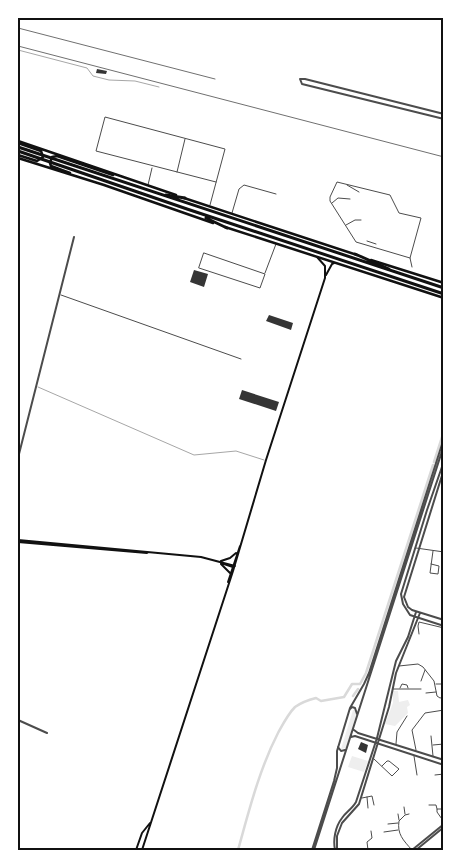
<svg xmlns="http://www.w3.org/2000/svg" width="461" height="868" font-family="'Fira Sans',sans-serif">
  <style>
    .green { fill: #eee }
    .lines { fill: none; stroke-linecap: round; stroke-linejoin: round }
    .canal { stroke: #d9d9d9; stroke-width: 2.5 }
    .building { fill: #353535 }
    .service { stroke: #4c4c4c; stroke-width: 0.5 }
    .minor { stroke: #4c4c4c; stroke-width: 1 }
    .tertiary { stroke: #4c4c4c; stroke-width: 2 }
    .secondary { stroke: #111; stroke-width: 2 }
    .primary { stroke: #111; stroke-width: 2.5 }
    .trunk { stroke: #111; stroke-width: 3 }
    .rail { stroke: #707070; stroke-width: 1 }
    .neatline { fill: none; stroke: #111; stroke-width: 2 }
  </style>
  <rect width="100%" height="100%" fill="#fff"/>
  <!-- green -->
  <path class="green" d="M393,691H398L399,702L408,700L410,705L407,707L408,713L395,726L385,724L393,703Z
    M353,710H355L356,715L346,748L341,749Z
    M352,756L368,761L364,772L348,767Z"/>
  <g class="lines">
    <!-- canal -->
    <path class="canal" d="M434,462L444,431
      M353,696L358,689
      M238,850C249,811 259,770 278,733C283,724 288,714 295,707C302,702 308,700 316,698L321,701L344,697L352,684H360L366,673L433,465"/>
  </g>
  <!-- building -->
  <path class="building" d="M97,69L107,71L106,74L96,73Z
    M194,270L208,274L204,287L190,282Z
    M269,315L293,323L291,330L266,321Z
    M242,390L279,402L276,411L239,399Z
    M361,742L368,745L366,753L358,749Z"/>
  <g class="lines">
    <!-- service -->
    <path class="service" d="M18,50L87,68L93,76L109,80L135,81L159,87
      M38,387L194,455L236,451L264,460"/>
    <!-- minor -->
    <path class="minor" d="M177,172L185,139
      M148,185L152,168
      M347,185L359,192
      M332,203L338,198L350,199
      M210,205L225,149L105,117L96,151L216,182
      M232,213L239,189L244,185L276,194
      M346,225L355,220H361
      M367,241L376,244
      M204,253L265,274L260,288L199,268Z
      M410,258L356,242L330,201V197L337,182L390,195L399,213L421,218L410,258L412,267
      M265,273L276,244
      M61,295L241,359
      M416,548L444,552
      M431,564L439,566L438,574L430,573L433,551
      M419,634L418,626L419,622L444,628
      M399,666L418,664L423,667L434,681L437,696L440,698L444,697
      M421,681L425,670
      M436,684H444
      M400,688L402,684L407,685L408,688
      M393,689H421
      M426,693L436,692
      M442,728L444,742
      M431,736L433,756
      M396,744L397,732L407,716
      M433,745L444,744
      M416,750L412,730L425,713L444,710
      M414,756L417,775
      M374,759L392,776L399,769L389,761H387L382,766
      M435,775L444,774
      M367,797L368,808
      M362,798L372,796L374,805
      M429,805H436L437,809
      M404,807L405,814
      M444,809H437V812L444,822
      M398,814L399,820
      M409,814L405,815L399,821C397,834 403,840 412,850
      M388,824L398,823
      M384,832L398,830
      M368,850L367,842L372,838L371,831"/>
    <!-- tertiary -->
    <path class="tertiary" d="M444,114L305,79H300L302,84L444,119
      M18,458L74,237
      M444,461L427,510L401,594L403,604L410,615L444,626
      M18,468V469
      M444,469L404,597L408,607L412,610L444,620
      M350,709L352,707L355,708L357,714
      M18,720L47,733
      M354,730L358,733L444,760
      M351,737L355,736L444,765
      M338,747L341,751L345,750
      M312,850L334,781L337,768V751L350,708L364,684L369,673L444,438
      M314,850L444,445
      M335,850C333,840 335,827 342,818C346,812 352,809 356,802L377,738L396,661L408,637L416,612
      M337,850V836L342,823L359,804L389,707L396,673L420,613
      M412,850L444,824
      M416,850L444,827"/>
    <!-- secondary -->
    <path class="secondary" d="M326,275L332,264L334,263
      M18,540L201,557L235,566
      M18,542L147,553
      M221,561L230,558L236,553
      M221,563L233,567
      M221,564L230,573
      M228,582L240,546
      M136,850L142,833L150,823
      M142,850L233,571L266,460L325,278V266L317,257"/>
    <!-- primary -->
    <path class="primary" d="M18,141L176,195
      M18,143L41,151L43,157L37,161L18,155
      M18,158L104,185L213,223
      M70,173L51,166L50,163L52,157L57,156L113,175
      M184,198L357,255
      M225,227L444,298
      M371,260L444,283"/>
    <!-- trunk -->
    <path class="trunk" d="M18,147L444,288
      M18,151L187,209L444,294
      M166,195L185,198
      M206,218L227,228
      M355,254L389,269"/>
    <!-- rail -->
    <path class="rail" d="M18,28L215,79
      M18,46L444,157"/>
  </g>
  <!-- border -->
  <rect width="461" height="868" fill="none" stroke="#ffffff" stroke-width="38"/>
  <rect x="19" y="19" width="423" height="830" class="neatline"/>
</svg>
